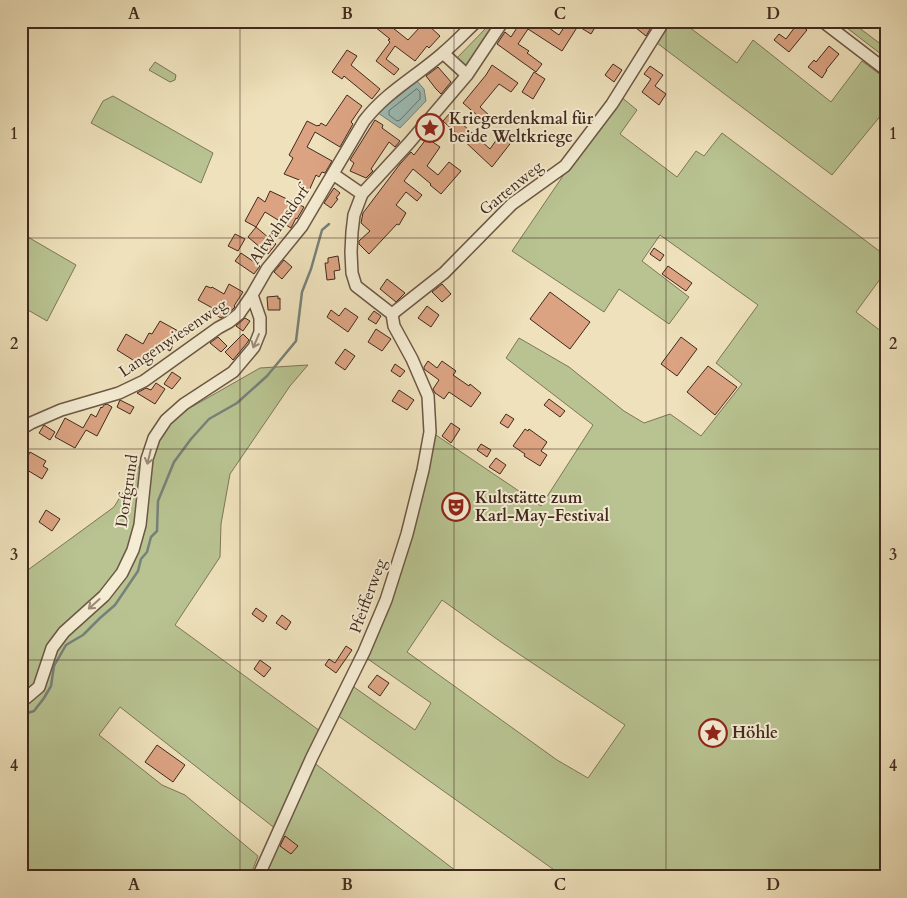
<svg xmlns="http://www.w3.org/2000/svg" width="907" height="898" font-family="Cardo,serif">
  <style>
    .green { fill: #b8c391; stroke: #7d7658; fill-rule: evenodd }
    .water { fill: #9bbcb6; stroke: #778179 }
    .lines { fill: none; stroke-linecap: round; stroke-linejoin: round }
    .shore { stroke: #6e726a; stroke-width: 1 }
    .stream { stroke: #778179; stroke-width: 2.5 }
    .building { fill: #dba382; stroke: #42291e }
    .minor-casing { stroke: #6d5745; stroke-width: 14 }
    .minor { stroke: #f4ecd3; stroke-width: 11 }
    .oneway { stroke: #9b8a78 }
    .grid { fill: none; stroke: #42291e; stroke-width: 1; stroke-opacity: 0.55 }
    .labels { text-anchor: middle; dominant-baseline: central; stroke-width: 4; stroke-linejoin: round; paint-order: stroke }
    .poi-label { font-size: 16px; font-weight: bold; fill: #42291e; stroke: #f4ecd3; text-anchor: start }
    .street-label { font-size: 16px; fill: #42291e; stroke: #f4ecd3 }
    .neatline { fill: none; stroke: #42291e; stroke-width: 2 }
    .grid-label { font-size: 16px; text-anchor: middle; font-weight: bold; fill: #42291e }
  </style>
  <rect width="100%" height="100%" fill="#eee1bb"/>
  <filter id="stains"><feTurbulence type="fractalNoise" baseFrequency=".004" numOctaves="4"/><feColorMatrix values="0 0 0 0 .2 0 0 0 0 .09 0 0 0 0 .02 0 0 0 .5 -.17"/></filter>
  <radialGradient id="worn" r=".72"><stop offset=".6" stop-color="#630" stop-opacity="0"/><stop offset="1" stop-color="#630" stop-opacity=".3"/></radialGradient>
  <!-- green -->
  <path class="green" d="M671,21H681L737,63L753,40L831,102L862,61L886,79V109L832,175L657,43Z
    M838,21H850L886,48V58Z
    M488,26L494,30L467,69L455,60Z
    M155,62L176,75L175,80L170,82L149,70Z
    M113,96L213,153L201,183L91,123L103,101Z
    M620,96L637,110L620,134L677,177L696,151L704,156L722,133L886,256V271L856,312L886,335V877H564L337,715L351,685L415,730L431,703L365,657L433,433L541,506L593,425L506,358L519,338L569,367L624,411L644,423L670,414L701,436L742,384L716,363L758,305L660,235L642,261L689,297L669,324L619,289L604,312L512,251L569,167ZM442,600L501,642L625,725L588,778L557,760L407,652Z
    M21,233L76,265L47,321L21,306Z
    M308,365L290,386L230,474L221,524L220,557L175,625L320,731L313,762L464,877H263L281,833L120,707L99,735L162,785L185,795L258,856L250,877H21V575L114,507L167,421L260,368Z"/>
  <!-- water -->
  <path class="water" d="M417,81L424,89L426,101L400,128L378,113Z"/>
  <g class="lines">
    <!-- shore -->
    <path class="shore" d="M417,89L420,92V99L400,120L397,121L389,115V111Z"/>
    <!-- stream -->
    <path class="stream" d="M21,715L34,711L44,698L51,686L54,666L66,645L83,635L100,618L115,605L138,571L141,559L147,552L151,537L157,531L158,501L174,462L191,439L209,419L237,403L267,376L296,341L302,292L311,269L322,230L329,224"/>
  </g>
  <!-- building -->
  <path class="building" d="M380,21H398L393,28L408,40L420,27L413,21H431L428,25L440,36L429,48L427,46L415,61L395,46L386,59L399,69L394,75L376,61L390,42L388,40L390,39L375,27Z
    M517,21H539L559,35L568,21H599L591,34L578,26L562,51L528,29L518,44L529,51L527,53L542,64L536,72L497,44L505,32L511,37L520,23Z
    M641,21H655L646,36L636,28Z
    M798,23L807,30L789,52L774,40L779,34L786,39Z
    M829,46L839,54L826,70H827L822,78L808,67L814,60L816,62Z
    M347,50L357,56L351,65L380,89L372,99L344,76L342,79L332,72Z
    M613,64L622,70L614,82L605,75Z
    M492,65L518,83L511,92L499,84L480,107L490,116L485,122L463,103L486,75Z
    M650,66L663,75L655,86L666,94L659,105L642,92L651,79L644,74Z
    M438,67L451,82L441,94L436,89L426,76Z
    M534,72L545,79L533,99L522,92Z
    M347,95L362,106L351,122L353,124L340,147L315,132L307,147L332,161L325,173L322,172L319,177L316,175L308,193L299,189L302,181L284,174L293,158L289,155L296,142L307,121L317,126L318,125L319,126L321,123L326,126Z
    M450,113L490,149L502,132L513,140L492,167L443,121Z
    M375,120L383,125L382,128L400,141L395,147L389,142L371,169L373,171L366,178L350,171L354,163L350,160Z
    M427,138L440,147L427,166L438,175L449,162L461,171L441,194L430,185L431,184L413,169L404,181L422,195L417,201L406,192L396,205L406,213L399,225L397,224L369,254L359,244V241L370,231L361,223L363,213L400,164L411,152L414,155Z
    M334,188L340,193L336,198L338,199L331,208L324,203Z
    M270,191L304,207L297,219L296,218L291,228L265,212L256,227L245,221L258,197L265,202Z
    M256,227L276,244L268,254L248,237Z
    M235,234L245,239L238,251L228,246Z
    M654,248L664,255L660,261L650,254Z
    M241,253L260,266L254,274L235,261Z
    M338,256L340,270L334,271L335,279L327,280L325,263H328V258Z
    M284,260L292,267L282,279L274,272Z
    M668,266L692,283L686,291L662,274Z
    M387,279L405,293L396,302L380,289Z
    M229,284L243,292L234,306L235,307L233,309L221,318L214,314L216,310L198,300L206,286L211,288L212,287L224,294Z
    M442,284L451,294L442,302L432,292Z
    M550,292L590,322L570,349L530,319Z
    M278,296V299L280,298V310H268L267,297Z
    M427,306L439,315L431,327L418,318Z
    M345,308L358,317L348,332L327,317L331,310L339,316Z
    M374,311L381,316L376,324L368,319Z
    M245,318L250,321L243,331L236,326Z
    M160,321L180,332L170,351L157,344L146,362L144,361L141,365L117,350L126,334L143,344L149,333L152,334Z
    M376,329L391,339L382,351L368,342Z
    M243,334L249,340L247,343L233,360L225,352Z
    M218,337L227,346L221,352L210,343Z
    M681,337L697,349L677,376L661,364Z
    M345,349L355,356L345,370L335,363Z
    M428,361L437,368L442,361L456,371L453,375L469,386L470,384L481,393L471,407L449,392L444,399L435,393L433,389L439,380L424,369V367Z
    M395,364L405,371L400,377L391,371Z
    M708,366L737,387L715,415L687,392Z
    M172,372L181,378L172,389L164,384Z
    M156,383L165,389L155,404L137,393L146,388L151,390Z
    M399,390L414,400L407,410L392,401Z
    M549,399L565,411L560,417L544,405Z
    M120,400L134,407L130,414L117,407Z
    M107,404L112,407L97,436L86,430L75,448L55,437L65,418L83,428L91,414L96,417L101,407L102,408L104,405Z
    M506,414L514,419L508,428L500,423Z
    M451,423L460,429L451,443L442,436Z
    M44,425L55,432L50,440L39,433Z
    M525,429L528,431L529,429L547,442L541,451L547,455L540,466L524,456L525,454L513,446Z
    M481,444L491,450L487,457L477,450Z
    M30,452L46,461L43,466L48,469L42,479L22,467Z
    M496,458L506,465L500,474L489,467Z
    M46,510L60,519L52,531L39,522Z
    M256,608L267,616L263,622L252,614Z
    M282,615L291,622L286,630L276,623Z
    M346,646L352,650L336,673L325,665L329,659L335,663Z
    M260,660L271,668L264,677L254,669Z
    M377,675L389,683L380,696L368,687Z
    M157,745L185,765L173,782L145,762Z
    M285,836L298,846L291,854L280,846Z"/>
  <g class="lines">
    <defs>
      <path id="minor" d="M822,21L886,70
        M443,53L467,75
        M333,174L362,194
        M392,314L444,273L512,204L565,166L612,104L664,21
        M392,314L356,286L352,273L351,252L352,232L354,215L362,194L409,143L467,75L503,21
        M21,429L31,423L61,410L119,393L144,381L218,328L229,322L239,314L252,295L267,269L302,226L364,121C386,92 417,76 443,53C455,43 466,31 477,21
        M21,699L26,698L39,687L52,648L64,632L104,596L122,573L133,550L140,525L147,459L154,438L166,420L184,404L233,372L254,347L260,332V318L252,295
        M258,877L312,757L364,652L386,600L407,534L423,470L430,432L428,396L412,359L394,326L392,314"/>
    </defs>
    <!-- minor casing -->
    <use href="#minor" class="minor-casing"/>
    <!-- minor -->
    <use href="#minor" class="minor"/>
  </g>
  <!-- one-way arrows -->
  <defs><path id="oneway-shaft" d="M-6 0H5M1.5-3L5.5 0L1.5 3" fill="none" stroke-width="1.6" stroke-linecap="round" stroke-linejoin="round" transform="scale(1.25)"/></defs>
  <g class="oneway">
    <use href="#oneway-shaft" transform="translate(256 341) rotate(113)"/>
    <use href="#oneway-shaft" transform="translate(149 457) rotate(104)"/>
    <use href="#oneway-shaft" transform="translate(94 604) rotate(138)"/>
  </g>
  <!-- grid -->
  <path class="grid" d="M240,21V877M454,21V877M666,21V877M21,238H886M21,449H886M21,660H886"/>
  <!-- icons -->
  <defs>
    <symbol id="sight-ring" viewBox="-11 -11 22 22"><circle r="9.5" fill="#f4ecd3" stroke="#8f2418" stroke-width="1.5"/><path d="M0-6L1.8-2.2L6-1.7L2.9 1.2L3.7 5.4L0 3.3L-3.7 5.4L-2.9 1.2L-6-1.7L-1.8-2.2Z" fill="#8f2418"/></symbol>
    <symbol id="theatre-ring" viewBox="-11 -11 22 22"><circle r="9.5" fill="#f4ecd3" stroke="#8f2418" stroke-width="1.5"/><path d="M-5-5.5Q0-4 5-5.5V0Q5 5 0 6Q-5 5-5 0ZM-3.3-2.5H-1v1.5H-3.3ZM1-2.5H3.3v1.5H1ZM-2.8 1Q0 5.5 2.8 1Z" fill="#8f2418"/></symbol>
  </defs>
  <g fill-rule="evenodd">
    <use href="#sight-ring" x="414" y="112" width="32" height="32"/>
    <use href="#theatre-ring" x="440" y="491" width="32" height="32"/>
    <use href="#sight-ring" x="697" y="717" width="32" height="32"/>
  </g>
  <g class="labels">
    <!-- poi labels -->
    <g class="poi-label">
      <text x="449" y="119">Kriegerdenkmal für<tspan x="449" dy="18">beide Weltkriege</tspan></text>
      <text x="475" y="498">Kultstätte zum<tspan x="475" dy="18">Karl-May-Festival</tspan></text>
      <text x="732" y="733">Höhle</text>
    </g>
    <!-- street labels -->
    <g class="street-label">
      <text transform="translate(511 188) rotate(-39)">Gartenweg</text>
      <text transform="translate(279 225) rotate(-55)">Altwahnsdorf</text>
      <text transform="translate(173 338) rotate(-34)">Langenwiesenweg</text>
      <text transform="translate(127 491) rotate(-81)">Dorfgrund</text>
      <text transform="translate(368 596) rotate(-70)">Pfeifferweg</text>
    </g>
  </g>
  <!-- margin -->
  <rect width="907" height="898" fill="none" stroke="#eee1bb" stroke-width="55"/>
  <rect x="28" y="28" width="852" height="842" class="neatline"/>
  <g class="grid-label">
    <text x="134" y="19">A</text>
    <text x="347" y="19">B</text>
    <text x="560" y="19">C</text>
    <text x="773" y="19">D</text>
    <text x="14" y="139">1</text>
    <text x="893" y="139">1</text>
    <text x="14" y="349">2</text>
    <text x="893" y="349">2</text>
    <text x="14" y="560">3</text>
    <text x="893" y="560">3</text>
    <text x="14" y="771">4</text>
    <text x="893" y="771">4</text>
    <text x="134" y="890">A</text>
    <text x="347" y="890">B</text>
    <text x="560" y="890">C</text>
    <text x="773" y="890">D</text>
  </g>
  <rect width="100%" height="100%" filter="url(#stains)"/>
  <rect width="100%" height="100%" fill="url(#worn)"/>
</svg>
